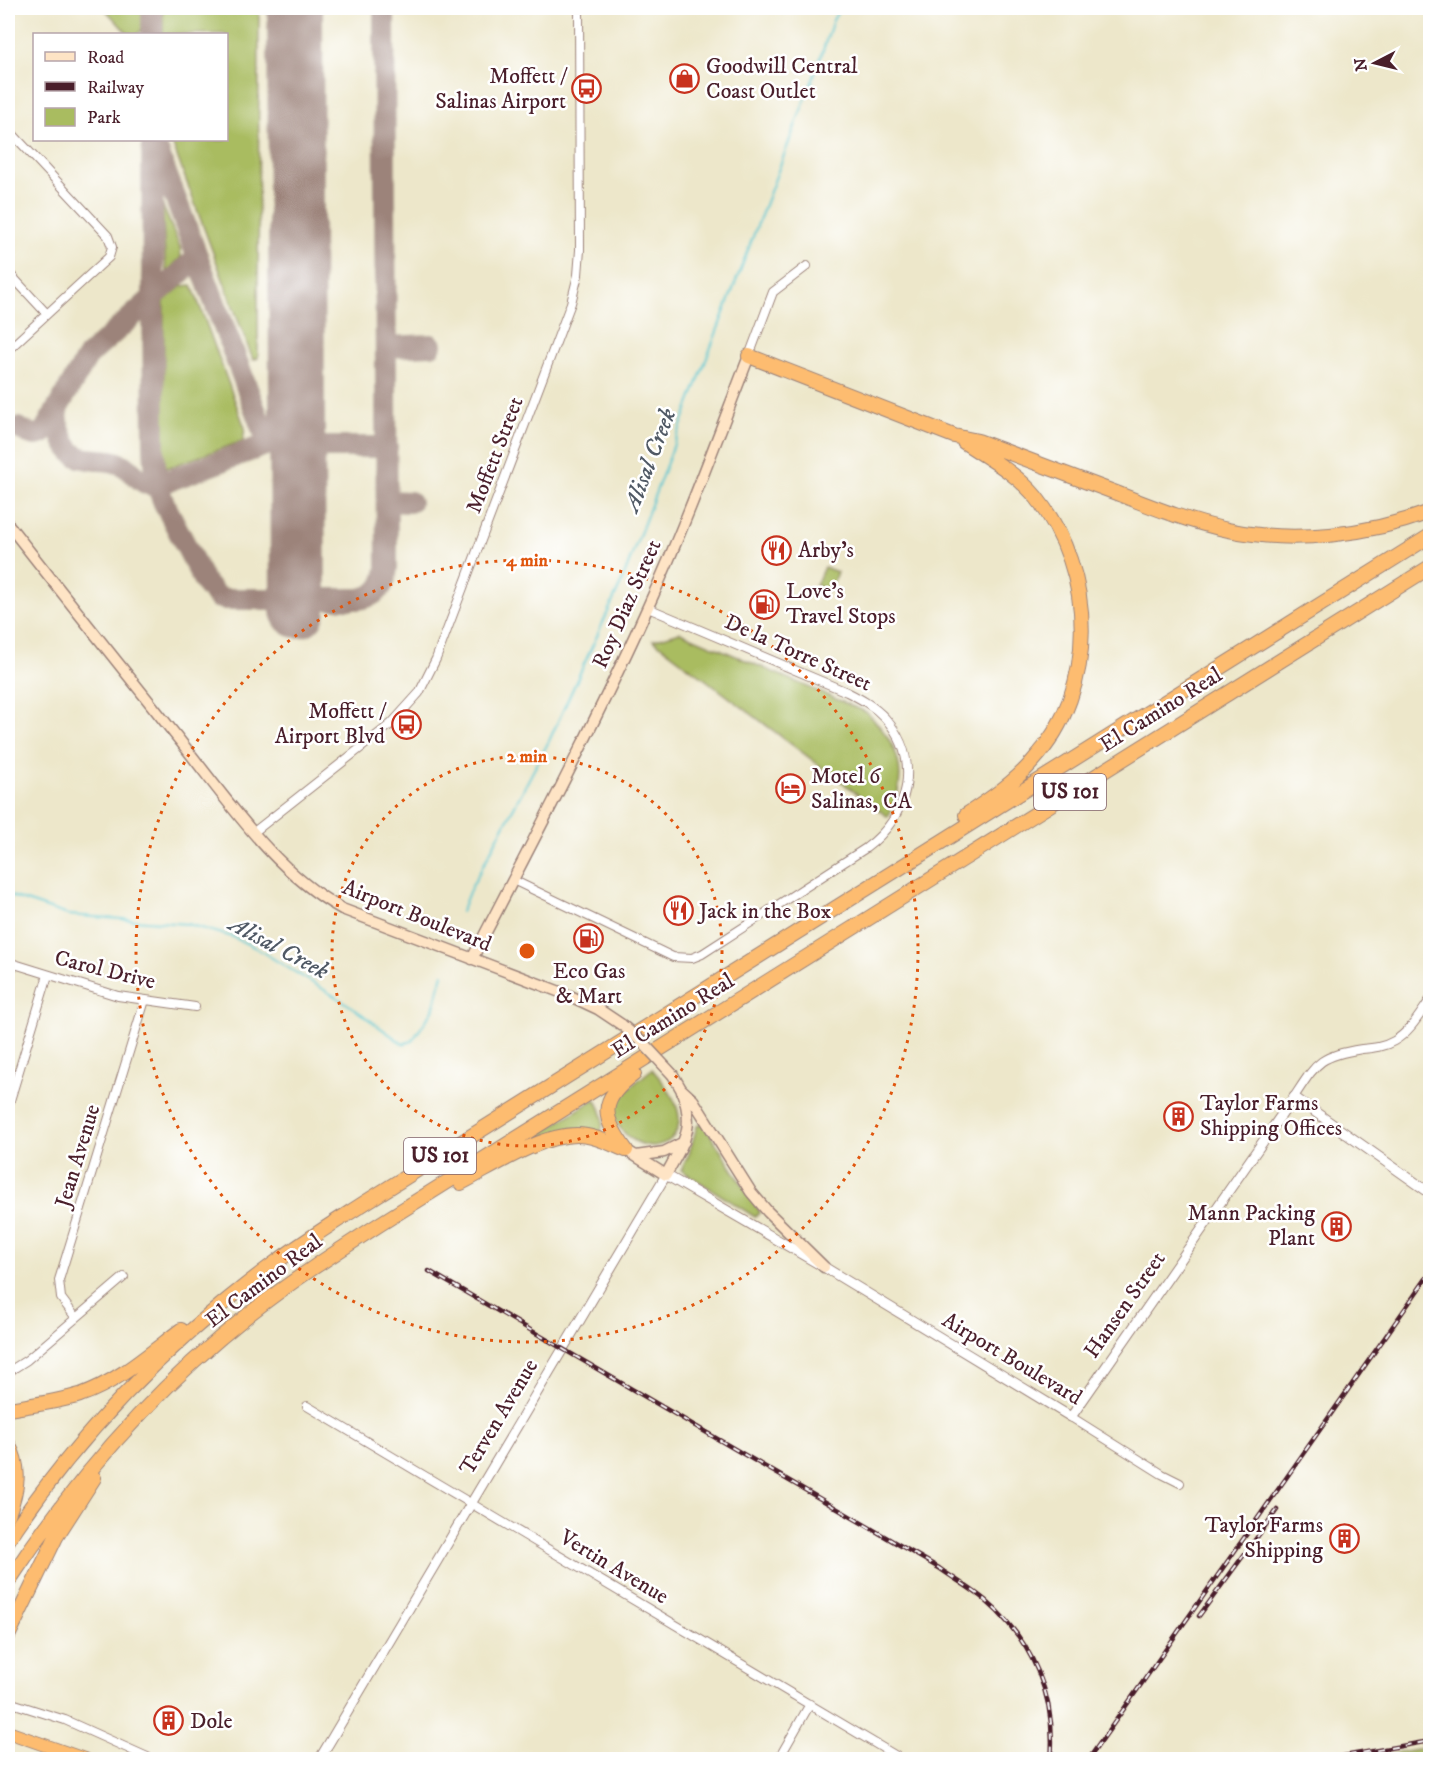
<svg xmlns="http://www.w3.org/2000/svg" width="1438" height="1767" font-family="'IM FELL DW Pica',serif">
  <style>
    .green { fill: #a9bc60; stroke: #7a6e46; stroke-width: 1.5 }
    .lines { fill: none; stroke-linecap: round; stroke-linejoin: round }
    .stream { stroke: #5ac6d1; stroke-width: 2 }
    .taxiway { stroke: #9c837a; stroke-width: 22 }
    .runway { stroke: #9c837a; stroke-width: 56 }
    .minor-casing { stroke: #9c837a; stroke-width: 10 }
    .tertiary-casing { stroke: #9c837a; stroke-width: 11 }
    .secondary-casing { stroke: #9c837a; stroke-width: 13 }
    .trunk-casing { stroke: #9c837a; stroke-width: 14 }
    .motorway-casing { stroke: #9c837a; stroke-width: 16 }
    .minor { stroke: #fff; stroke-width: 8 }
    .tertiary { stroke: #fff; stroke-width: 9 }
    .secondary { stroke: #fee4c5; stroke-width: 10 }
    .trunk { stroke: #fdbc6f; stroke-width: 12 }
    .motorway { stroke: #fdbc6f; stroke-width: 14 }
    .rail-casing { stroke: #4a1f2b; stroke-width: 4.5 }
    .rail { stroke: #fff; stroke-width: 2; stroke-dasharray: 7; stroke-linecap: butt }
    .secondary-bridge-casing { stroke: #9c837a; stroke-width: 13; stroke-linecap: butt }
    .secondary-bridge { stroke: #fee4c5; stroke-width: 10 }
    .ring { fill: none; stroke: #e0560e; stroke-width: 3; stroke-dasharray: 3 6 }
    .labels { text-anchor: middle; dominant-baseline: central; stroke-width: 5; stroke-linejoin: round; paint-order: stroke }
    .shield { fill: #fff; stroke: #80626b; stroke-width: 1.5 }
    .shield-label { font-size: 21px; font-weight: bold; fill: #4a1f2b }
    .poi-label { font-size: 22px; fill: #4a1f2b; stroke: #fff; text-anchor: start }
    .street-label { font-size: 22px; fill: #4a1f2b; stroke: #fff }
    .water-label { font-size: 24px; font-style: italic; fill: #505965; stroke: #fff }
    .centre { fill: #e0560e; stroke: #fff; stroke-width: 3 }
    .ring-label { font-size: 18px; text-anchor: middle; font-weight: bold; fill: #e0560e; stroke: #fff; stroke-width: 5; stroke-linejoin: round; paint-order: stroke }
  </style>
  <rect width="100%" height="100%" fill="#fff"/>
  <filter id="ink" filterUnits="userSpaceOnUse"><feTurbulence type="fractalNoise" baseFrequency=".0167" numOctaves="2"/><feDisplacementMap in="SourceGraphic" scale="12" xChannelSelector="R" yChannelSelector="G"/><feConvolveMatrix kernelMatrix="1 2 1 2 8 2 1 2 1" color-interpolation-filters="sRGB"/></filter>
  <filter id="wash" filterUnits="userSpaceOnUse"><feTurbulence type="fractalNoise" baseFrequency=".008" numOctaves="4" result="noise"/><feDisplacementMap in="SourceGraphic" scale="24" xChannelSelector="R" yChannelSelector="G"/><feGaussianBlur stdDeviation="1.35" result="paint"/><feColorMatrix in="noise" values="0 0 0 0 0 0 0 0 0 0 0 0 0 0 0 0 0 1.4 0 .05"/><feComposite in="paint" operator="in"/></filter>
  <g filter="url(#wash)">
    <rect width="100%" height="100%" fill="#ede7ca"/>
    <!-- green -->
    <path class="green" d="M104,8H142V29L138,34H128Z
      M163,8H259L258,358L253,360L171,140H226V34H163Z
      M162,204L180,247L181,257L166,273Z
      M192,285L245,428L243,441L167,468L163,461L164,300L182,286Z
      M824,567L837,572L830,591L816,585Z
      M680,632L866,712C899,743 911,776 888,817L653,640Z
      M652,1069C667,1086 692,1117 671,1139C666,1143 660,1145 654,1146C631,1146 607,1123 616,1099Z
      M595,1099C602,1110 605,1119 601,1133L530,1140Z
      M703,1123L760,1212L755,1217L681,1170L689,1154L697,1126Z
      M1430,1747V1759H1358Z"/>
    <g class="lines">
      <!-- stream -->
      <path class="stream" d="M8,895L68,915L187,924L233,937L254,947L349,1005L403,1044L412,1041L433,1010L443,974
        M461,912L469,892L549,741L622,581L816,71L833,20L840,8"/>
      <!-- taxiway -->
      <path class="taxiway" d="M152,8V34
        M152,140L154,450L157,485L164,503L205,583L217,597L225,599H359C378,596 385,586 387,568L384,8
        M158,152L262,428L271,443L283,447H387
        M387,347L431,345
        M57,410C57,424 63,448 77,456C89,462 106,458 118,463C134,468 138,486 157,485L271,443
        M18,428C27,432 34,438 43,433L88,356L198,257
        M388,501L410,502"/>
      <!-- runway -->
      <path class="runway" d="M295,8L298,610"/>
    </g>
  </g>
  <g filter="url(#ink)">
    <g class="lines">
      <defs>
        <path id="minor" d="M8,129L108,236L112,247L109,257L8,350
          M8,272L47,314
          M749,356L773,292L807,266
          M254,832L391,724L419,693L436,659L571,303L578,275L580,250L579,8
          M513,880L673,957L692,958L702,954L866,848C909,816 923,761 885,718C874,706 861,699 847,692L648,608
          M8,962L118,996L195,1007
          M1294,1097C1317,1062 1319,1056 1362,1049C1373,1048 1384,1047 1394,1041C1410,1032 1420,1014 1430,1000
          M8,1107L48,975
          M76,1318L61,1298L59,1280L145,1000
          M8,1372L27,1360L124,1277
          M307,1406L903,1760
          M1071,1417L1162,1474L1180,1483
          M15,1704L65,1720L154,1760
          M778,1760L810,1704"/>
        <path id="tertiary" d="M319,1760L666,1175L824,1267L1071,1417L1294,1097L1430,1193"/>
        <path id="secondary" d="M8,524C65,597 123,669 181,742C229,802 274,871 342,909L568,995L598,1009L622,1025
          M472,959C532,843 593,728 647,609C685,526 716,441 749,356
          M673,1075L681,1089L693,1100L751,1192L768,1212L824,1267
          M626,1150L666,1175C683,1143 696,1129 682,1092
          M636,1156L664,1152L684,1142"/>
        <path id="trunk" d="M8,1732L87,1760"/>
        <path id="motorway" d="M749,356L954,436L978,441C1025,459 1072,476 1119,494C1155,508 1190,522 1228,530C1294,544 1367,535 1430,512
          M964,442C990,459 1016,473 1036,497C1096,572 1099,689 1033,761C1014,783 990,799 966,815
          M626,1150C602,1117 598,1101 634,1074
          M461,1183C494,1166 540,1135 577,1135C594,1135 611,1144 626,1150
          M8,1409C32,1405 57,1402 80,1395C118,1382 149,1354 181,1330
          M8,1444C22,1468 17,1490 8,1515
          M8,1540C79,1433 172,1339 275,1263C304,1241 335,1222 366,1202L1430,536
          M8,1582C74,1482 153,1390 248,1315C290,1282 335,1253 380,1224L1430,567
          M8,1636L56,1537L94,1478"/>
      </defs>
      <!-- minor casing -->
      <use href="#minor" class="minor-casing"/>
      <!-- tertiary casing -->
      <use href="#tertiary" class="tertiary-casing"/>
      <!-- secondary casing -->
      <use href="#secondary" class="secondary-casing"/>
      <!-- trunk casing -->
      <use href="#trunk" class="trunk-casing"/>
      <!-- motorway casing -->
      <use href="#motorway" class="motorway-casing"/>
      <!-- minor -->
      <use href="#minor" class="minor"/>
      <!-- tertiary -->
      <use href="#tertiary" class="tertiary"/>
      <!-- secondary -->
      <use href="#secondary" class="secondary"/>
      <!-- trunk -->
      <use href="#trunk" class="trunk"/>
      <!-- motorway -->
      <use href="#motorway" class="motorway"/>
      <defs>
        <path id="rail" d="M429,1271L939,1568C954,1579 971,1588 985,1600C1032,1640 1057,1697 1051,1760
          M1199,1616L1277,1510
          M1088,1760L1430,1273
          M1321,1760L1430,1741"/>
      </defs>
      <!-- rail casing -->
      <use href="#rail" class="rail-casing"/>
      <!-- rail -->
      <use href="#rail" class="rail"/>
      <defs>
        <path id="secondary-bridge" d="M622,1025L644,1044L673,1075"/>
      </defs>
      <!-- secondary-bridge casing -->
      <use href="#secondary-bridge" class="secondary-bridge-casing"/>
      <!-- secondary-bridge -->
      <use href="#secondary-bridge" class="secondary-bridge"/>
    </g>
  </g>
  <!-- distance rings -->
  <g class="ring">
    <circle cx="527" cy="951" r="195"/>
    <circle cx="527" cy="951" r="391"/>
  </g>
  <!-- icons -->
  <defs>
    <symbol id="shop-ring" viewBox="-11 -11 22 22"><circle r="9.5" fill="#fff" stroke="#c8321e" stroke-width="1.5"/><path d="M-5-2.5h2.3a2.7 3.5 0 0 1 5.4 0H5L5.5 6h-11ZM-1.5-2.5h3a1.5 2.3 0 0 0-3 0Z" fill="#c8321e"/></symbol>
    <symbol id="bus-ring" viewBox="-11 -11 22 22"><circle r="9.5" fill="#fff" stroke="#c8321e" stroke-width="1.5"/><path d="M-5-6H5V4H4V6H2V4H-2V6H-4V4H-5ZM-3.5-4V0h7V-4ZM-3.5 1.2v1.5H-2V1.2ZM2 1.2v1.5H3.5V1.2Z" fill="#c8321e"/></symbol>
    <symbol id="restaurant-ring" viewBox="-11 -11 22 22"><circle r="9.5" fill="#fff" stroke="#c8321e" stroke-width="1.5"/><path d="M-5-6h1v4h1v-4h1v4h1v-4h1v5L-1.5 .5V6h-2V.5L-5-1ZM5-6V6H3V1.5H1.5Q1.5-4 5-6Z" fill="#c8321e"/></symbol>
    <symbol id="fuel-ring" viewBox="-11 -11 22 22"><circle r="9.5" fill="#fff" stroke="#c8321e" stroke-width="1.5"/><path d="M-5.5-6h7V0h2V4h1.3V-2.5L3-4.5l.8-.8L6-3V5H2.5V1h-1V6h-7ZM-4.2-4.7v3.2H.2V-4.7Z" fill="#c8321e"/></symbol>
    <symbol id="hotel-ring" viewBox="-11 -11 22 22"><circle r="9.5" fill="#fff" stroke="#c8321e" stroke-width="1.5"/><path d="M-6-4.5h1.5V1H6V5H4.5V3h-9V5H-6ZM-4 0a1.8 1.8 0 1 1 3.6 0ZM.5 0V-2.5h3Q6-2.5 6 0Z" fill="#c8321e"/></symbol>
    <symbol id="building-ring" viewBox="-11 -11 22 22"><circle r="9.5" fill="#fff" stroke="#c8321e" stroke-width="1.5"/><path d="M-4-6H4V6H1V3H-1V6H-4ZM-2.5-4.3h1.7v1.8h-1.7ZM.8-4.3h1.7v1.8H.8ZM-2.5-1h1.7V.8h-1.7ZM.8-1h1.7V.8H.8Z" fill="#c8321e"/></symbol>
  </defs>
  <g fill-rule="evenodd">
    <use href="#shop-ring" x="668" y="62" width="33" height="33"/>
    <use href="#bus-ring" x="570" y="72" width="33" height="33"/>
    <use href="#restaurant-ring" x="760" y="534" width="33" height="33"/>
    <use href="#fuel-ring" x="748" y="588" width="33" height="33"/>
    <use href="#bus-ring" x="390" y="708" width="33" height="33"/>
    <use href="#hotel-ring" x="774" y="772" width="33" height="33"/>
    <use href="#restaurant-ring" x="662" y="894" width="33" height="33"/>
    <use href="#fuel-ring" x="572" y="922" width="33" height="33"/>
    <use href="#building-ring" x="1162" y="1100" width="33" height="33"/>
    <use href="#building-ring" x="1320" y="1210" width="33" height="33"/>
    <use href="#building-ring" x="1328" y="1522" width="33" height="33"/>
    <use href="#building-ring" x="152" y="1704" width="33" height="33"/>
  </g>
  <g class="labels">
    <!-- shield labels -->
    <g class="shield">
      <rect x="1034" y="774" width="72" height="36" rx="4.5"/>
      <rect x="404" y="1138" width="72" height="36" rx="4.5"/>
    </g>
    <g class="shield-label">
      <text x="1070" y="792">US 101</text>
      <text x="440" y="1156">US 101</text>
    </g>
    <!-- poi labels -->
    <g class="poi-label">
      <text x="706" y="66">Goodwill Central<tspan x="706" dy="25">Coast Outlet</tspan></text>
      <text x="566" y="76" text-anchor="end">Moffett /<tspan x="566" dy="25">Salinas Airport</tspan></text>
      <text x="798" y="550">Arby's</text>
      <text x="786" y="591">Love's<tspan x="786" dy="25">Travel Stops</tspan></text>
      <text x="385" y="711" text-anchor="end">Moffett /<tspan x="385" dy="25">Airport Blvd</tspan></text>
      <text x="811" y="776">Motel 6<tspan x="811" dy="25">Salinas, CA</tspan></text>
      <text x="699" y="911">Jack in the Box</text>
      <text x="589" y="971" text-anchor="middle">Eco Gas<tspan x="589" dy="25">&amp; Mart</tspan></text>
      <text x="1200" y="1103">Taylor Farms<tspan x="1200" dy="25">Shipping Offices</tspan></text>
      <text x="1315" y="1213" text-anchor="end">Mann Packing<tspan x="1315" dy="25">Plant</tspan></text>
      <text x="1323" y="1525" text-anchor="end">Taylor Farms<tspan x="1323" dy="25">Shipping</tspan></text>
      <text x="190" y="1721">Dole</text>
    </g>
    <!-- street labels -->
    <g class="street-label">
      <text transform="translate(495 455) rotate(-69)">Moffett Street</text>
      <text transform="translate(627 604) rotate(-66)">Roy Diaz Street</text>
      <text transform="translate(798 653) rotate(24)">De la Torre Street</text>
      <text transform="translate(1161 710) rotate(-32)">El Camino Real</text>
      <text transform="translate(417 916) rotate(22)">Airport Boulevard</text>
      <text transform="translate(105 970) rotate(14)">Carol Drive</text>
      <text transform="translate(673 1016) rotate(-32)">El Camino Real</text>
      <text transform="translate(78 1156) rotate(-73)">Jean Avenue</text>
      <text transform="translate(264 1281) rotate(-37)">El Camino Real</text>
      <text transform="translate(1125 1305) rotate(-55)">Hansen Street</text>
      <text transform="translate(1012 1359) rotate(31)">Airport Boulevard</text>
      <text transform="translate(499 1417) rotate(-59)">Terven Avenue</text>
      <text transform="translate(614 1567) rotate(31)">Vertin Avenue</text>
    </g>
    <!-- water labels -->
    <g class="water-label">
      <text transform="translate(650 460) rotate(-69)">Alisal Creek</text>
      <text transform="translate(279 948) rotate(28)">Alisal Creek</text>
    </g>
  </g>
  <circle cx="527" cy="951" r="9" class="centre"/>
  <g class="ring-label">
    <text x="527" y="566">4 min</text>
    <text x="527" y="762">2 min</text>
  </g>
  <!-- margin -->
  <rect width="1438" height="1767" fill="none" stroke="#fff" stroke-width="30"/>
  <!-- legend -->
  <rect x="33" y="33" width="195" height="108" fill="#ffffff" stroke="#b7a5aa" stroke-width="1.5"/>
  <rect x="45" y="52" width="30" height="9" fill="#fee4c5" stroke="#b7a5aa" stroke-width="1.5"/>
  <text x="87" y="63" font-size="18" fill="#4a1f2b">Road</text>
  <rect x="45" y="82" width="30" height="9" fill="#4a1f2b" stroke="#b7a5aa" stroke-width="1.5"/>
  <text x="87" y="93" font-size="18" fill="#4a1f2b">Railway</text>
  <rect x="45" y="108" width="30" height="18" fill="#a9bc60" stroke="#b7a5aa" stroke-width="1.5"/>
  <text x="87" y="123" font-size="18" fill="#4a1f2b">Park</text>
  <!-- north arrow -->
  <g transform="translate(1375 63) rotate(263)" stroke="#ffffff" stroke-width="4.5" paint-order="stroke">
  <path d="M0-4.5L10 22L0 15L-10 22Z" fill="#4a1f2b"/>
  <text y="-9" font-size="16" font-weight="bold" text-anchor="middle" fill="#4a1f2b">N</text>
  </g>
</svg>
